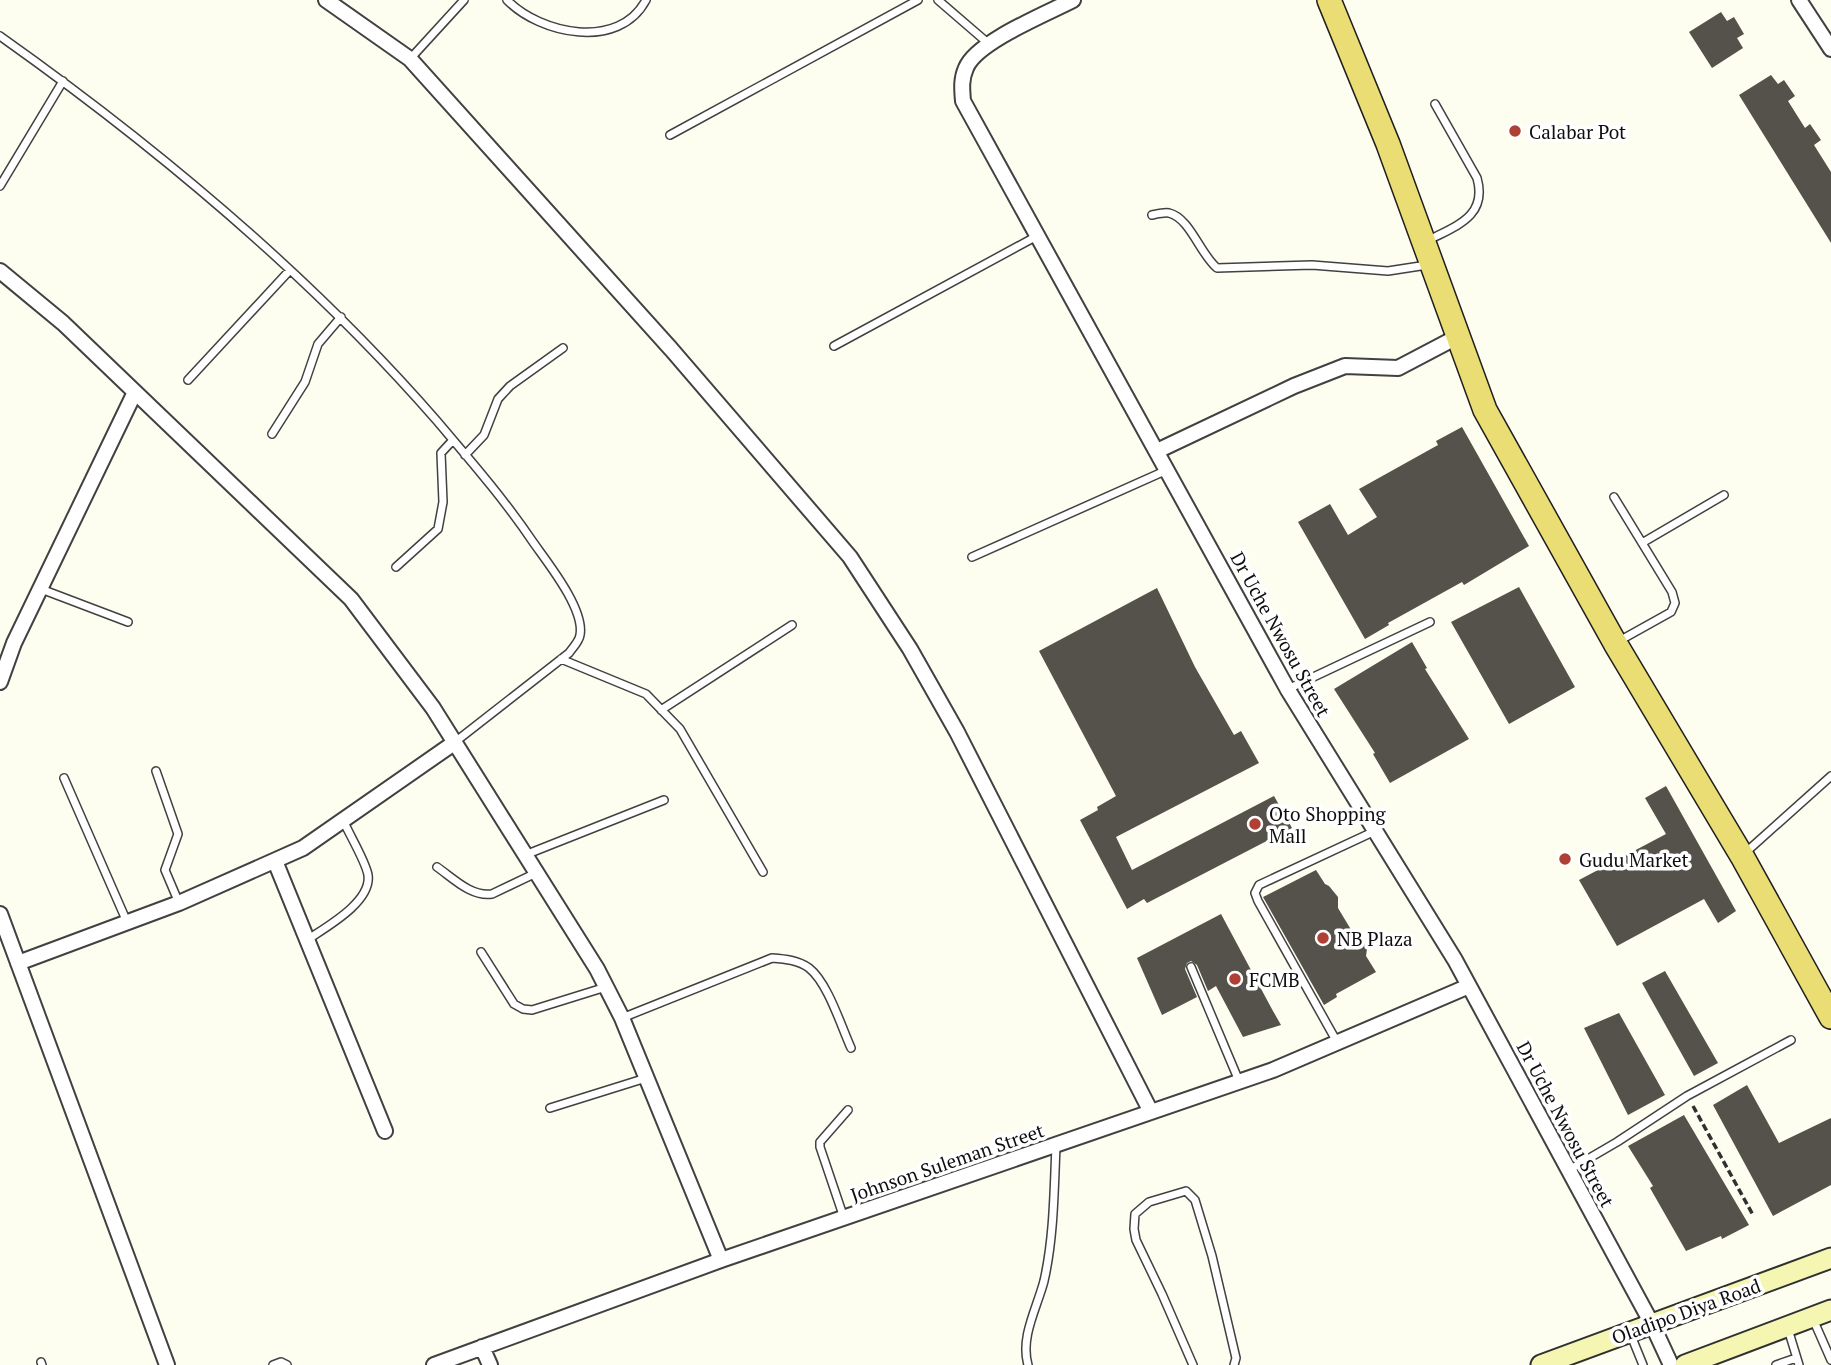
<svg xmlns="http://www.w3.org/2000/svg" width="1831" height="1365" font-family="'PT Serif',serif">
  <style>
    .building { fill: #55514b }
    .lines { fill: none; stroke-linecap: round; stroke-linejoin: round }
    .service-casing { stroke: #414141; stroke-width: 10 }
    .minor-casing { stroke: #414141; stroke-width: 18 }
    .secondary-casing { stroke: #303030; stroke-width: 23 }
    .primary-casing { stroke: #1f1f1f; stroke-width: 26 }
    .path { stroke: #303030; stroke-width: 3.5; stroke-dasharray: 7 3.5; stroke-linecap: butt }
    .service { stroke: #fff; stroke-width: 7 }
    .minor { stroke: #fff; stroke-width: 14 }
    .secondary { stroke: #f4f6b2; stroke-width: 19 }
    .primary { stroke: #eadd74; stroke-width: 23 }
    .poi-dot { fill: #af4035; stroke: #fff; stroke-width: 2.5 }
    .labels { text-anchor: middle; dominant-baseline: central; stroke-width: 7; stroke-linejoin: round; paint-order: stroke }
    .poi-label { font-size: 19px; fill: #0e0e0e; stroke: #fff; text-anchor: start }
    .street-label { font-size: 19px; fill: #0e0e0e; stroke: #fff }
  </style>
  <rect width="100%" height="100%" fill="#fdfdf0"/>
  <!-- building -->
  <path class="building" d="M1721,12L1727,21L1734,17L1744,34L1737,38L1743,48L1712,68L1689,32Z
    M1771,75L1778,84L1784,80L1795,96L1788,101L1805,128L1810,124L1821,140L1814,145L1831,172V243L1739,95Z
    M1462,427L1529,546L1464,585L1462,582L1388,623L1389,625L1365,639L1298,522L1330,504L1348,535L1377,517L1359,489L1438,445L1436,441Z
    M1519,587L1575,687L1509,724L1451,622Z
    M1157,588L1195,667L1234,735L1241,731L1259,763L1116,837L1132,870L1274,796L1292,828L1147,903L1144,899L1127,909L1080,820L1098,810L1097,807L1116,796L1039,651Z
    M1412,642L1427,668L1425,669L1469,739L1390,783L1373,754L1375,753L1334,689Z
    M1666,786L1736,911L1718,923L1704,899L1617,946L1579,880L1666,834L1645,798Z
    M1316,870L1325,884L1329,886L1338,897V908L1353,933L1364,940L1367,949L1366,956L1376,972L1336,994L1337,997L1324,1005L1263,897Z
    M1221,914L1273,1011L1281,1025L1243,1037L1216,986L1208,991L1197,965L1191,961L1187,963L1185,969L1197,997L1162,1015L1137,958Z
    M1665,971L1718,1063L1694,1076L1642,983Z
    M1619,1013L1665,1095L1628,1115L1584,1028Z
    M1747,1085L1779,1143L1831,1118V1185L1773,1216L1713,1105Z
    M1684,1115L1749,1225L1722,1239L1721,1236L1686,1251L1650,1188L1653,1186L1628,1146Z"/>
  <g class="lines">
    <defs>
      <path id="service" d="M507,0C540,34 619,51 646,0
        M938,0L989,44
        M0,36C158,148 309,274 437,421C470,460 504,499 533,542C547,562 585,609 580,635C579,642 573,647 569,653L455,742
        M410,59L464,0
        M670,135L918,0
        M0,186L63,81
        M1152,215C1157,214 1164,212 1169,213C1190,218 1200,254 1217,268L1312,265L1388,271L1427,265
        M1427,241C1455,226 1488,217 1477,178L1435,104
        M834,346L1037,236
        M188,380L290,270
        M272,434L305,382L318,344L341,317
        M465,455L484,435L498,399L510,386L563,348
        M1614,497L1672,592L1675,603L1671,612L1619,641
        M1642,543L1724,495
        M972,557L1167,470
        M396,567L438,529L443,502L441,453L453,440
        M41,589L128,622
        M561,659L646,694L680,729L763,872
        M1288,689L1430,622
        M661,710L792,625
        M156,771L178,834L165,870L179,903
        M64,778L127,922
        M1745,853L1831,776
        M525,855L664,800
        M437,867C453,878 471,897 492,894L536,873
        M307,940C326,927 372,902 368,875C366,862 349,834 343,820
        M481,952L514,1004L523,1009L532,1010L606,987
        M1191,967L1239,1081
        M622,1018L772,958C785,959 798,960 809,968C828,983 841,1026 851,1048
        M1337,1042L1258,901L1255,893L1259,885L1375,831
        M550,1108L646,1078
        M1569,1170L1617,1142L1687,1096L1791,1040
        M844,1218L820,1147V1142L848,1110
        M1813,1319L1831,1360
        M1788,1329L1799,1365
        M1630,1333L1643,1365
        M41,1362L42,1365
        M273,1365L281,1362L287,1365
        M1028,1365C1020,1337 1037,1308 1044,1281C1054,1237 1054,1190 1056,1146
        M1193,1365L1162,1294L1136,1240L1134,1229L1135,1214L1149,1202L1186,1191L1195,1200L1212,1256L1236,1358L1234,1365
        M1776,1365L1796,1358"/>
      <path id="minor" d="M326,0L410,59L671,349L850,557L910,649L957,732L1151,1112
        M1073,0C1048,13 976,42 966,68C961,79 962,89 963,101L1288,690L1455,960L1652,1324L1671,1365
        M1799,0L1831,49
        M0,271L63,323L351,599L433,708L597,969L622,1018L721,1260
        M1157,451L1294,386L1345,366L1398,368L1457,337
        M0,682L14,643L135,392
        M275,861L385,1131
        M0,914L167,1365
        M18,963L179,903L303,848L454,743
        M482,1347L490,1365
        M434,1365L721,1260L1273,1070L1469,986"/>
      <path id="secondary" d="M1541,1365L1831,1258
        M1685,1365L1831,1310"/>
      <path id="primary" d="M1329,0L1388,144L1485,410L1615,643L1742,856L1831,1017"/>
    </defs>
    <!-- service casing -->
    <use href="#service" class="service-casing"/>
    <!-- minor casing -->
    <use href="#minor" class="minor-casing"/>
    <!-- secondary casing -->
    <use href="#secondary" class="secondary-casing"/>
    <!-- primary casing -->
    <use href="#primary" class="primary-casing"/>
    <!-- path -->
    <path class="path" d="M1693,1106L1753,1215"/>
    <!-- service -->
    <use href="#service" class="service"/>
    <!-- minor -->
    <use href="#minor" class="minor"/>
    <!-- secondary -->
    <use href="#secondary" class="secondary"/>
    <!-- primary -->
    <use href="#primary" class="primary"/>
  </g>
  <!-- markers -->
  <g class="poi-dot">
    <circle cx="1515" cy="131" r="7"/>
    <circle cx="1255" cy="824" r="7"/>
    <circle cx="1565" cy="859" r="7"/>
    <circle cx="1323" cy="938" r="7"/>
    <circle cx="1235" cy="979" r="7"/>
  </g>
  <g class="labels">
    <!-- poi labels -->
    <g class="poi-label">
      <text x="1529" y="131">Calabar Pot</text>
      <text x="1269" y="813">Oto Shopping<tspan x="1269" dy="22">Mall</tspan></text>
      <text x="1579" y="859">Gudu Market</text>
      <text x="1337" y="938">NB Plaza</text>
      <text x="1249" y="979">FCMB</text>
    </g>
    <!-- street labels -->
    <g class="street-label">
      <text transform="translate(1281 634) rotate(61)">Dr Uche Nwosu Street</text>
      <text transform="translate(1566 1124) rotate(62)">Dr Uche Nwosu Street</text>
      <text transform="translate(947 1162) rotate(-19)">Johnson Suleman Street</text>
      <text transform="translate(1686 1311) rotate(-20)">Oladipo Diya Road</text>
    </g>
  </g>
</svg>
